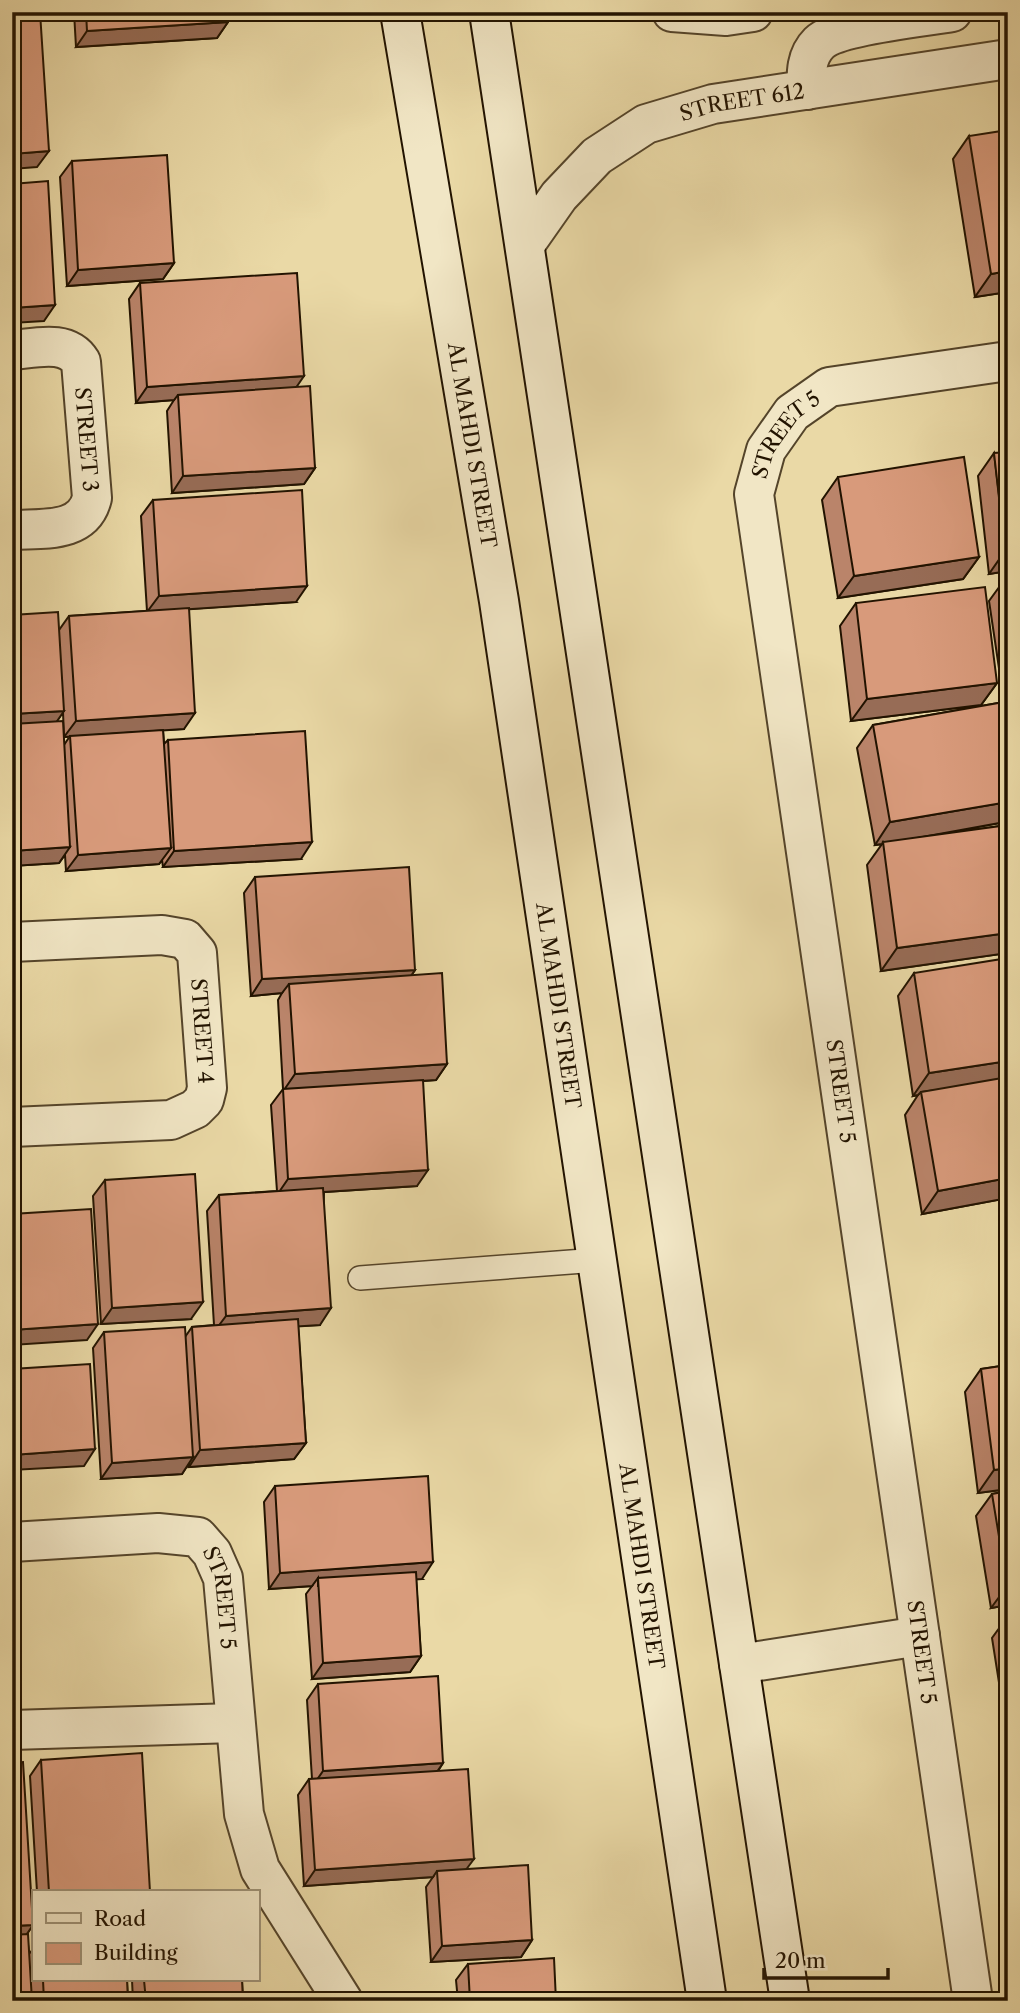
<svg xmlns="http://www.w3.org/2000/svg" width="1020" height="2013" font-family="'Libre Caslon Text',serif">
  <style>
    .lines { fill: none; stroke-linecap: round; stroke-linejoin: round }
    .service-casing { stroke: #54442a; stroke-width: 26 }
    .minor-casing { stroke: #54442a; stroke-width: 42 }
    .tertiary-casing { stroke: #54442a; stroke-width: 42 }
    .secondary-casing { stroke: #221300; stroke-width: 42 }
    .service { stroke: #f1e6c5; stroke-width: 23 }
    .minor { stroke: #f1e6c5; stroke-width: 38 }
    .tertiary { stroke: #f1e6c5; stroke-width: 38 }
    .secondary { stroke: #f1e6c5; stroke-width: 38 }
    .wall { fill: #ba846a; stroke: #221300; stroke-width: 2; fill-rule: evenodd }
    .shaded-wall { fill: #976c56; stroke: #221300; stroke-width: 2 }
    .building { fill: #d89a7b; stroke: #221300; stroke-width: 2 }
    .labels { text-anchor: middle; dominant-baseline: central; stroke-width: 7; stroke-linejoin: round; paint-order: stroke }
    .street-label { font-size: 21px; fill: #221300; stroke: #f1e6c5 }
  </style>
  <rect width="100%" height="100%" fill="#ead9a6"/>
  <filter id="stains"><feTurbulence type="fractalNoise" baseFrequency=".00286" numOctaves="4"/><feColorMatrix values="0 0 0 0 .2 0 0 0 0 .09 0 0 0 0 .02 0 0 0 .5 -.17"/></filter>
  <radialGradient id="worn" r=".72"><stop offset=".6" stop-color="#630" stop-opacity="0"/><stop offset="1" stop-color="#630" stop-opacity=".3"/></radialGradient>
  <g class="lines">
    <defs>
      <path id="service" d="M360,1278L597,1260"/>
      <g id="minor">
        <path id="s1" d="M12,350C36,348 67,339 81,362L92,498C83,534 43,528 12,530"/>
        <path id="s2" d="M12,942L162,935L185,939L197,953L207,1088L204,1100L195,1109L171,1120L12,1127"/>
        <path id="s3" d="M12,1542L158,1533L198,1537L212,1553L223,1578L244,1814L260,1869L343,2001"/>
        <path d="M739,1664L920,1636"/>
        <path d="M12,1730L234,1723"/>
        <path id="s4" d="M973,2001L754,494L766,450L792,413L829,387L1008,361"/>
      </g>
      <g id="tertiary">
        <path d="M672,12L726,16L753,12"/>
        <path d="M807,90C806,73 806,56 819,43C837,25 924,17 952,12"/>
        <path id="s5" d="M526,243L559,196L597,156L646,124L713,104L1008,59"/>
      </g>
      <g id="secondary">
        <path id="s6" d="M400,12L499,601L707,2001"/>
        <path d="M489,12L790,2001"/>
      </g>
    </defs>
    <!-- service casing -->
    <use href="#service" class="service-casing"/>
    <!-- minor casing -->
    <use href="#minor" class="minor-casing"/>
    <!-- tertiary casing -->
    <use href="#tertiary" class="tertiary-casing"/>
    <!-- secondary casing -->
    <use href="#secondary" class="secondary-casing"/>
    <!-- service -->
    <use href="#service" class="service"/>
    <!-- minor -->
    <use href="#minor" class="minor"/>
    <!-- tertiary -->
    <use href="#tertiary" class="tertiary"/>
    <!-- secondary -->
    <use href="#secondary" class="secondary"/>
  </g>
  <!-- wall -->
  <path class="wall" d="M74,12H228V22L217,38L76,47Z
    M969,136L1008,292L975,297L953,159Z
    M72,161L174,263L163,279L67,286L60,177Z
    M140,283L296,387L315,468L304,484L172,493L167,411L174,400L136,403L129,299Z
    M994,453L1008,571L989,574L978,476Z
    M838,477L979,557L963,579L838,598L822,500Z
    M153,500L296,602L189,609L184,729L163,730L164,744L168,740L301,859L163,867L162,860L159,864L66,871L65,855L59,863L12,866V615L59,630L69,616L147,611L141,516ZM63,712L64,737L104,734L70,736L64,745L57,721Z
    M1008,578V705H1005L1008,721V819L1005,822L922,837L1008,825V953L881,971L867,865L882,844L875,845L857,748L873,725L1004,702L989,601L1005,579Z
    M856,603L997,683L981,705L851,721L840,626Z
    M255,877L415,970L411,976L447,1064L436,1080L423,1081L417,1186L324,1192L320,1325L298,1326L306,1443L294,1459L189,1467V1463L182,1474L101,1479L93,1348L104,1332L185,1337L192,1327L214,1325L207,1211L219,1195L277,1191L271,1105L283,1089L278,1000L282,993L251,996L244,893Z
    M914,973L1008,1198L922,1214L905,1115L918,1095L913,1096L898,996Z
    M105,1180L191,1319L101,1324L93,1196Z
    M1008,1365V1489L978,1493L965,1392L981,1369Z
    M275,1486L422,1579H416L421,1656L410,1672L312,1679L306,1594L312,1586L269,1589L264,1502Z
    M1008,1491V1605L991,1608L976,1516L992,1494Z
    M1008,1616V1727H1006L992,1638Z
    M318,1684L443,1763L438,1771L467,1869L532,1940L521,1957L431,1962L426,1887L433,1877L304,1886L298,1795L309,1779H312L307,1700Z
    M41,1760L150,1892H37L30,1776Z
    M12,1763L33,1925L27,1934L29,1954L33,1949V1980H127L128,2001H12Z
    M468,1964L556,2001H458L456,1980Z
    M132,1980H242L243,2001H133Z"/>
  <!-- shaded-wall -->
  <path class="shaded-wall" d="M228,22L217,38L76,47L87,31Z
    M49,151L37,167L12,169V154Z
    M174,263L163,279L67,286L78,270Z
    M1008,271V292L975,297L991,274Z
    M55,305L44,321L12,323V308Z
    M304,376L293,392L178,395L174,400L136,403L147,387Z
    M315,468L304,484L172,493L183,476Z
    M1005,551H1008V571L989,574Z
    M979,557L963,579L838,598L854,576Z
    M307,586L296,602L147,612L159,596Z
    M997,683L981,705L851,721L867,699Z
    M64,711L53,727L12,729V714Z
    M195,713L184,729L64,737L76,721Z
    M1008,802V819L1005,822L884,844L883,842L882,844L875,845L890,822Z
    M312,842L301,859L163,867L174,851Z
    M70,847L59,863L12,866V851Z
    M171,848L159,864L66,871L78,855Z
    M1008,933V953L881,971L897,948Z
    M415,970L404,986L289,984L282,993L251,996L262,979Z
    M1008,1061V1081L921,1092L918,1095L913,1096L929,1073Z
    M447,1064L436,1080L284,1090L295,1074Z
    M428,1170L417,1186L277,1195L288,1179Z
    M1008,1178V1198L922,1214L938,1191Z
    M203,1302L191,1319L101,1324L112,1308Z
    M331,1308L320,1325L214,1332L226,1316Z
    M98,1324L87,1340L12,1345V1330Z
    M306,1443L294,1459L189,1467L200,1450Z
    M95,1449L84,1466L12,1470V1455Z
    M193,1457L182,1474L101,1479L112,1463Z
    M1008,1468V1489L978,1493L994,1470Z
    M433,1562L422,1579L318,1586V1578L312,1586L269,1589L280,1573Z
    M1008,1585V1605L991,1608Z
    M421,1656L410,1672L312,1679L323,1663Z
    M443,1763L432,1779L312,1787L323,1771Z
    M474,1859L462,1875L437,1871L433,1877L304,1886L315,1870Z
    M33,1925L22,1941L12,1942V1926Z
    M532,1940L521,1957L431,1962L442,1946Z"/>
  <!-- building -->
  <path class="building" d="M12,12H40L49,151L12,154Z
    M86,12H228V22L87,31Z
    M1008,130V271L991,274L969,136Z
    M167,155L174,263L78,270L72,161Z
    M48,181L55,305L12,308V184Z
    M297,273L304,376L147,387L140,283Z
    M310,386L315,468L183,476L178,395Z
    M1008,452V551H1005L994,453Z
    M964,457L979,557L854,576L838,477Z
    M302,490L307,586L159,596L153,500Z
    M1008,578V595L1005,579Z
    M985,587L997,683L867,699L856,603Z
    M189,608L195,713L76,721L69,616Z
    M58,612L64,711L12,714V615Z
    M1004,702L1008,721V802L890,822L873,725Z
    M63,721L70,847L12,851V724Z
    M163,730L171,848L78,855L70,736Z
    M305,731L312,842L174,851L168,740Z
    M1008,825V933L897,948L883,842Z
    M409,867L415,970L262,979L255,877Z
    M1008,958V1061L929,1073L914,973Z
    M442,973L447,1064L295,1074L289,984Z
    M1008,1077V1178L938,1191L921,1092Z
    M423,1080L428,1170L288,1179L283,1089Z
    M195,1174L203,1302L112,1308L105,1180Z
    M323,1188L331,1308L226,1316L219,1195Z
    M91,1209L98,1324L12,1330V1214Z
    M298,1319L306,1443L200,1450L192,1327Z
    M185,1327L193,1457L112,1463L104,1332Z
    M90,1364L95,1449L12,1455V1369Z
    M1008,1365V1468L994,1470L981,1369Z
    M428,1476L433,1562L280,1573L275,1486Z
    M1008,1491V1585H1007L992,1494Z
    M416,1572L421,1656L323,1663L318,1578Z
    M438,1676L443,1763L323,1771L318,1684Z
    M142,1753L150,1892H49L41,1760Z
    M23,1762L33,1925L12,1926V1763Z
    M468,1769L474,1859L315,1870L309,1779Z
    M528,1865L532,1940L442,1946L437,1871Z
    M28,1934L32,2001H12V1935Z
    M554,1958L556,2001H470L468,1964Z
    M43,1980H127L128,2001H44Z
    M144,1980H242L243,2001H146Z"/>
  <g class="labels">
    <!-- street labels -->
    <g class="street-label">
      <text stroke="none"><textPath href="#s5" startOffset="270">STREET 612</textPath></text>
      <text stroke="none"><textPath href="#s4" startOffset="1592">STREET 5</textPath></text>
      <text stroke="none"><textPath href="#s1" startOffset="152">STREET 3</textPath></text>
      <text stroke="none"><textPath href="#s6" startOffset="439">AL MAHDI STREET</textPath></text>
      <text stroke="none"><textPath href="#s6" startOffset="1006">AL MAHDI STREET</textPath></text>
      <text stroke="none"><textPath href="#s2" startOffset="270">STREET 4</textPath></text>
      <text transform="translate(841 1091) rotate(82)">STREET 5</text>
      <text stroke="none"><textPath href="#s6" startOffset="1573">AL MAHDI STREET</textPath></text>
      <text stroke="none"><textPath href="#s3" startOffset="254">STREET 5</textPath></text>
      <text transform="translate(922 1652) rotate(82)">STREET 5</text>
    </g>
  </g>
  <!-- margin -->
  <rect width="1020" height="2013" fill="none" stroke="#ead9a6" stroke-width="42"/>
  <rect x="14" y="14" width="992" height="1985" fill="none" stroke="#221300" stroke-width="3.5"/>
  <rect x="21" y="21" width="978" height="1971" fill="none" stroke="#221300" stroke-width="2"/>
  <!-- legend -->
  <rect x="32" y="1890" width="228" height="91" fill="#f1e6c5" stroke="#9e9276" stroke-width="2"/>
  <rect x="46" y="1913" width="35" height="10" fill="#f1e6c5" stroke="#9e9276" stroke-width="2"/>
  <text x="94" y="1926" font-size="21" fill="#221300">Road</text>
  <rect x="46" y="1943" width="35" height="21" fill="#d89a7b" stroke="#9e9276" stroke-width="2"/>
  <text x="94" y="1960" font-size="21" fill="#221300">Building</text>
  <!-- scale -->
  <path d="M764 1968v10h124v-10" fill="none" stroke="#221300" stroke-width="3.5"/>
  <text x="775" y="1968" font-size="21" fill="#221300" stroke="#f1e6c5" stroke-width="5" paint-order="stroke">20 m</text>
  <rect width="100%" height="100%" filter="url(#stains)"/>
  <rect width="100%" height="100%" fill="url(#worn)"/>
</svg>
